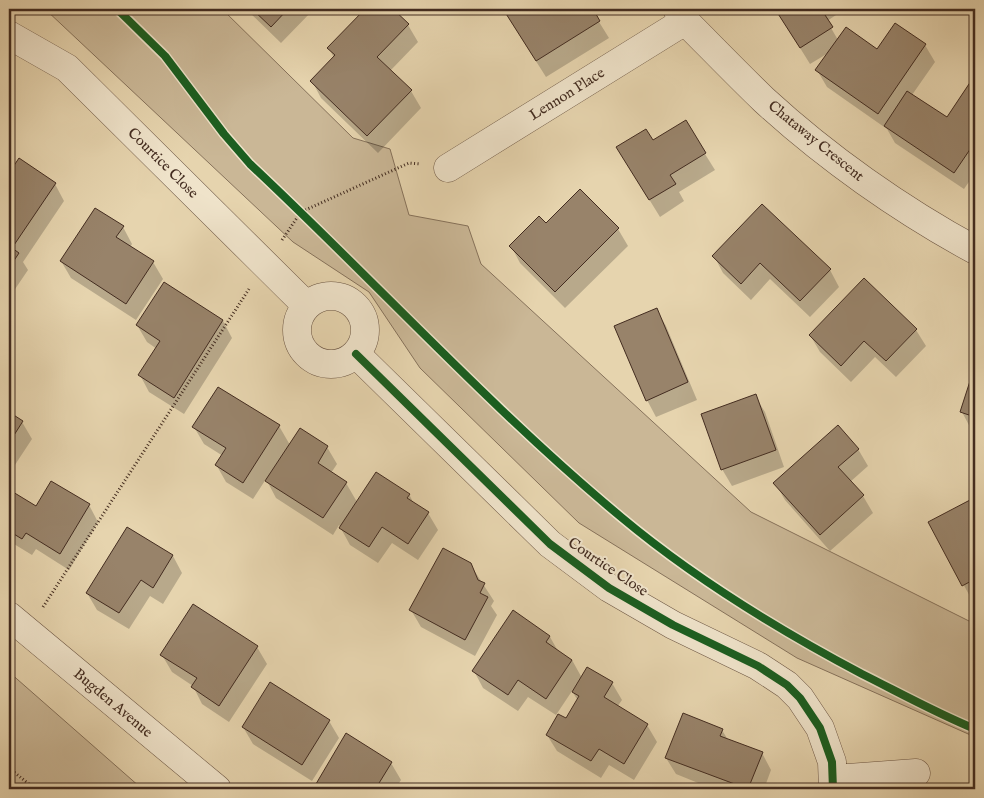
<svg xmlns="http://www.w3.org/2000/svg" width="984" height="798" font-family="'IM FELL English',serif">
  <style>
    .green { fill: #cab796; stroke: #86725b }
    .shadow { fill: #0003 }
    .building { fill: #98836a; stroke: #432c20 }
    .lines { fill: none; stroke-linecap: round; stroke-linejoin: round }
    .minor-casing { stroke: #6c5644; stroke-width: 29 }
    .path { stroke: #432c20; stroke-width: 3; stroke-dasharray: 1 2.5; stroke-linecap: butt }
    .minor { stroke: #efe3ca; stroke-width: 28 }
    .cycleway-casing { stroke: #efe3ca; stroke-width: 11 }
    .cycleway { stroke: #1b5e20; stroke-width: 8 }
    .labels { text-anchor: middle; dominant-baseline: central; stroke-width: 4; stroke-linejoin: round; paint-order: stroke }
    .street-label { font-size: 15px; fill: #432c20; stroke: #efe3ca }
  </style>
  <rect width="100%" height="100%" fill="#e6d4ae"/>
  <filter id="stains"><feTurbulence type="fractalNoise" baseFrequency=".004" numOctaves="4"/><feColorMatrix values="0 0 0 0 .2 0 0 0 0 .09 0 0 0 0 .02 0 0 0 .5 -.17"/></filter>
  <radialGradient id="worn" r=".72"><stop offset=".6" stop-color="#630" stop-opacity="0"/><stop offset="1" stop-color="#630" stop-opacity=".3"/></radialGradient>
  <!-- green -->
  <path class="green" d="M45,9H222L353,138L390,149L409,215L468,226L481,264L751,512L975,624V737L797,658L579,523L420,368L369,292L293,242Z
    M9,672L140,787L143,789H9Z"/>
  <!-- shadow -->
  <path class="shadow" d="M246,9H314L281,43Z
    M366,9H391L408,25L418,42L390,71L411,91L421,108L378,153L321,98L312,81L334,58L329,48Z
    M503,9H591L609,38L546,77Z
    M776,9H845L827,21L838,40L877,51L895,25L925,45L935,62L912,95L947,119L975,77V173L964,189L895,143L887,129L827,87L817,70L830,52L810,64Z
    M653,142L705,154L715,170L679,192L684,201L660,217L628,165Z
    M19,160L55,184L64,201L23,262L28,270L9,298V175Z
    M580,191L618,229L628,246L565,308L520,263L511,246L546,224Z
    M123,227L132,244L130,247L153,262L163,279L136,320L71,278L61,261Z
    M714,256L830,270L839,287L810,317L770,279L751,300L723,273Z
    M656,309L666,326L697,400L656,417L647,400Z
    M223,321L232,338L184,414L149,392L140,375L157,349L147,342L137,325Z
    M916,330L926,346L896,377L875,357L851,382L820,352L810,335Z
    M972,380L975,381V430L971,429L962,412Z
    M755,396L765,412L784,467L732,486L722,469Z
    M9,413L22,422L32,439L9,474Z
    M279,426L290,445L300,430L327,447L337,464L331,473L346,483L357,502L409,494L414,504L428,513L438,530L418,560L392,543L378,563L350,545L339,525L333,535L276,498L266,479L253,499L226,482L217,466L223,456L204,444L194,427Z
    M858,449L868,466L850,482L863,496L873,513L830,551L785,500L775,483Z
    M13,494L36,508L89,505L98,522L69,570L36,549L32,555L9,541V502Z
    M969,502L975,512V601L973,602L930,523Z
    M128,528L173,556L182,573L163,604L150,596L129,629L97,610L87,593Z
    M470,564L494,601L491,606L497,615L475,656L421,627L411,610Z
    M550,637L558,651L572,660L582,678L612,683L622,700L617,707L647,725L657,742L634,780L609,765L601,778L557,751L547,735L567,720L578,701L572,691L556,715L528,697L518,711L483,688L474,671Z
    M257,647L267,664L229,722L202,704L193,686L172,672L162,655Z
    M270,684L329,721L339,738L312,781L253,744L243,727Z
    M722,730L728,740L762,753L771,770L764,789H713L676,774L666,758Z
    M391,763L401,780L395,789H313Z"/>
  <!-- building -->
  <path class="building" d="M252,9H288L271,27Z
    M365,9H393L409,24L377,57L412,90L367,136L310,81L335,55L327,48Z
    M503,9H593L600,21L536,61Z
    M775,9H821L833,27L800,48Z
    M895,23L926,44L878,114L815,70L846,27L877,49Z
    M975,75V142L954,173L884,126L907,91L947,117Z
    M686,120L706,153L670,175L676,184L649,200L616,147L646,129L653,140Z
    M19,158L56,183L12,248L19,253L9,268V173Z
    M580,189L619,228L555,292L509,246L539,216L546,223Z
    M762,204L831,269L800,301L760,263L741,284L712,256Z
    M95,208L124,226L116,237L154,261L126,304L60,261Z
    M864,278L917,329L886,361L864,341L841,366L809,335Z
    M164,282L223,320L174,398L138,375L160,341L136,325Z
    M657,308L688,382L646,401L614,326Z
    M971,378L975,379V417L960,412Z
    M218,387L280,425L243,483L215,465L226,448L192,427Z
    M756,394L776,450L721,470L701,414Z
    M9,412L23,421L9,443Z
    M838,425L859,449L838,467L864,495L820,535L773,483Z
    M300,428L328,446L318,463L347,482L323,518L265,481Z
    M376,472L410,494L407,498L429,512L408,544L382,527L369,547L339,528Z
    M51,481L90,504L60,554L26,533L22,539L9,531V499L13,492L36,506Z
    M970,500L975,511V579L962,586L928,522Z
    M127,527L173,555L153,588L141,580L119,613L86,593Z
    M443,548L471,563L478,580L485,583L480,593L488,597L465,640L409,610Z
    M193,604L258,646L219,706L191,687L197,678L160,655Z
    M513,610L550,636L546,642L572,660L546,699L518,680L508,695L472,671Z
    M587,667L613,682L604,697L648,724L624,764L599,749L591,761L546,735L558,714L566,718L579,696L572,692Z
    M270,682L330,720L302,765L242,727Z
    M683,713L723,729L720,736L763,752L748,789L665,758Z
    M346,733L392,762L376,788L378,789H313Z"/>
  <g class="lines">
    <defs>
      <path id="minor" d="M677,9L685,21C711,47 737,74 764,100C826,157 901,210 975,250
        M9,35L67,68L307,306
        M448,168L685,21
        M297 330a34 34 0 1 1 68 0a34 34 0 1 1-68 0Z
        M356,354L550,544L609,588L673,625L758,666L787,685L800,698L820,728L832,762L833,789
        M9,616L217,789
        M834,779L916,773"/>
    </defs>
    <!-- minor casing -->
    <use href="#minor" class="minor-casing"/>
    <!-- path -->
    <path class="path" d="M282,240L301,212L409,163L420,164
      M43,607L249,289
      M9,768L35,789"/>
    <!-- minor -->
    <use href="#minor" class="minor"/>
    <defs>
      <path id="cycleway" d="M117,9L165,56L224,134L250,164C375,281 490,408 621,517C695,579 777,629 862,674C900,693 936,713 975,729
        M356,354L550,544L609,588L673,625L758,666L787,685L800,698L820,728L832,762L833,789"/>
    </defs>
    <!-- cycleway casing -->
    <use href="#cycleway" class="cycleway-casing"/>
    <!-- cycleway -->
    <use href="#cycleway" class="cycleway"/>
  </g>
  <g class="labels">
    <!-- street labels -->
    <g class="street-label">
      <text transform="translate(567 94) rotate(-32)">Lennon Place</text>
      <text transform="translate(816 141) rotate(39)">Chataway Crescent</text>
      <text transform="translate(163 163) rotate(45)">Courtice Close</text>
      <text transform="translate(608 567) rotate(34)">Courtice Close</text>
      <text transform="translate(113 703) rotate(40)">Bugden Avenue</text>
    </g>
  </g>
  <!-- margin -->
  <rect width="984" height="798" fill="none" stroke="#e6d4ae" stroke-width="30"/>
  <rect x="10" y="10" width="964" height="778" fill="none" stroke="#432c20" stroke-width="2.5"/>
  <rect x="15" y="15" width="954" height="768" fill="none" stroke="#432c20"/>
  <rect width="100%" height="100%" filter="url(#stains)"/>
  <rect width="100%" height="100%" fill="url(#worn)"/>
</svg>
